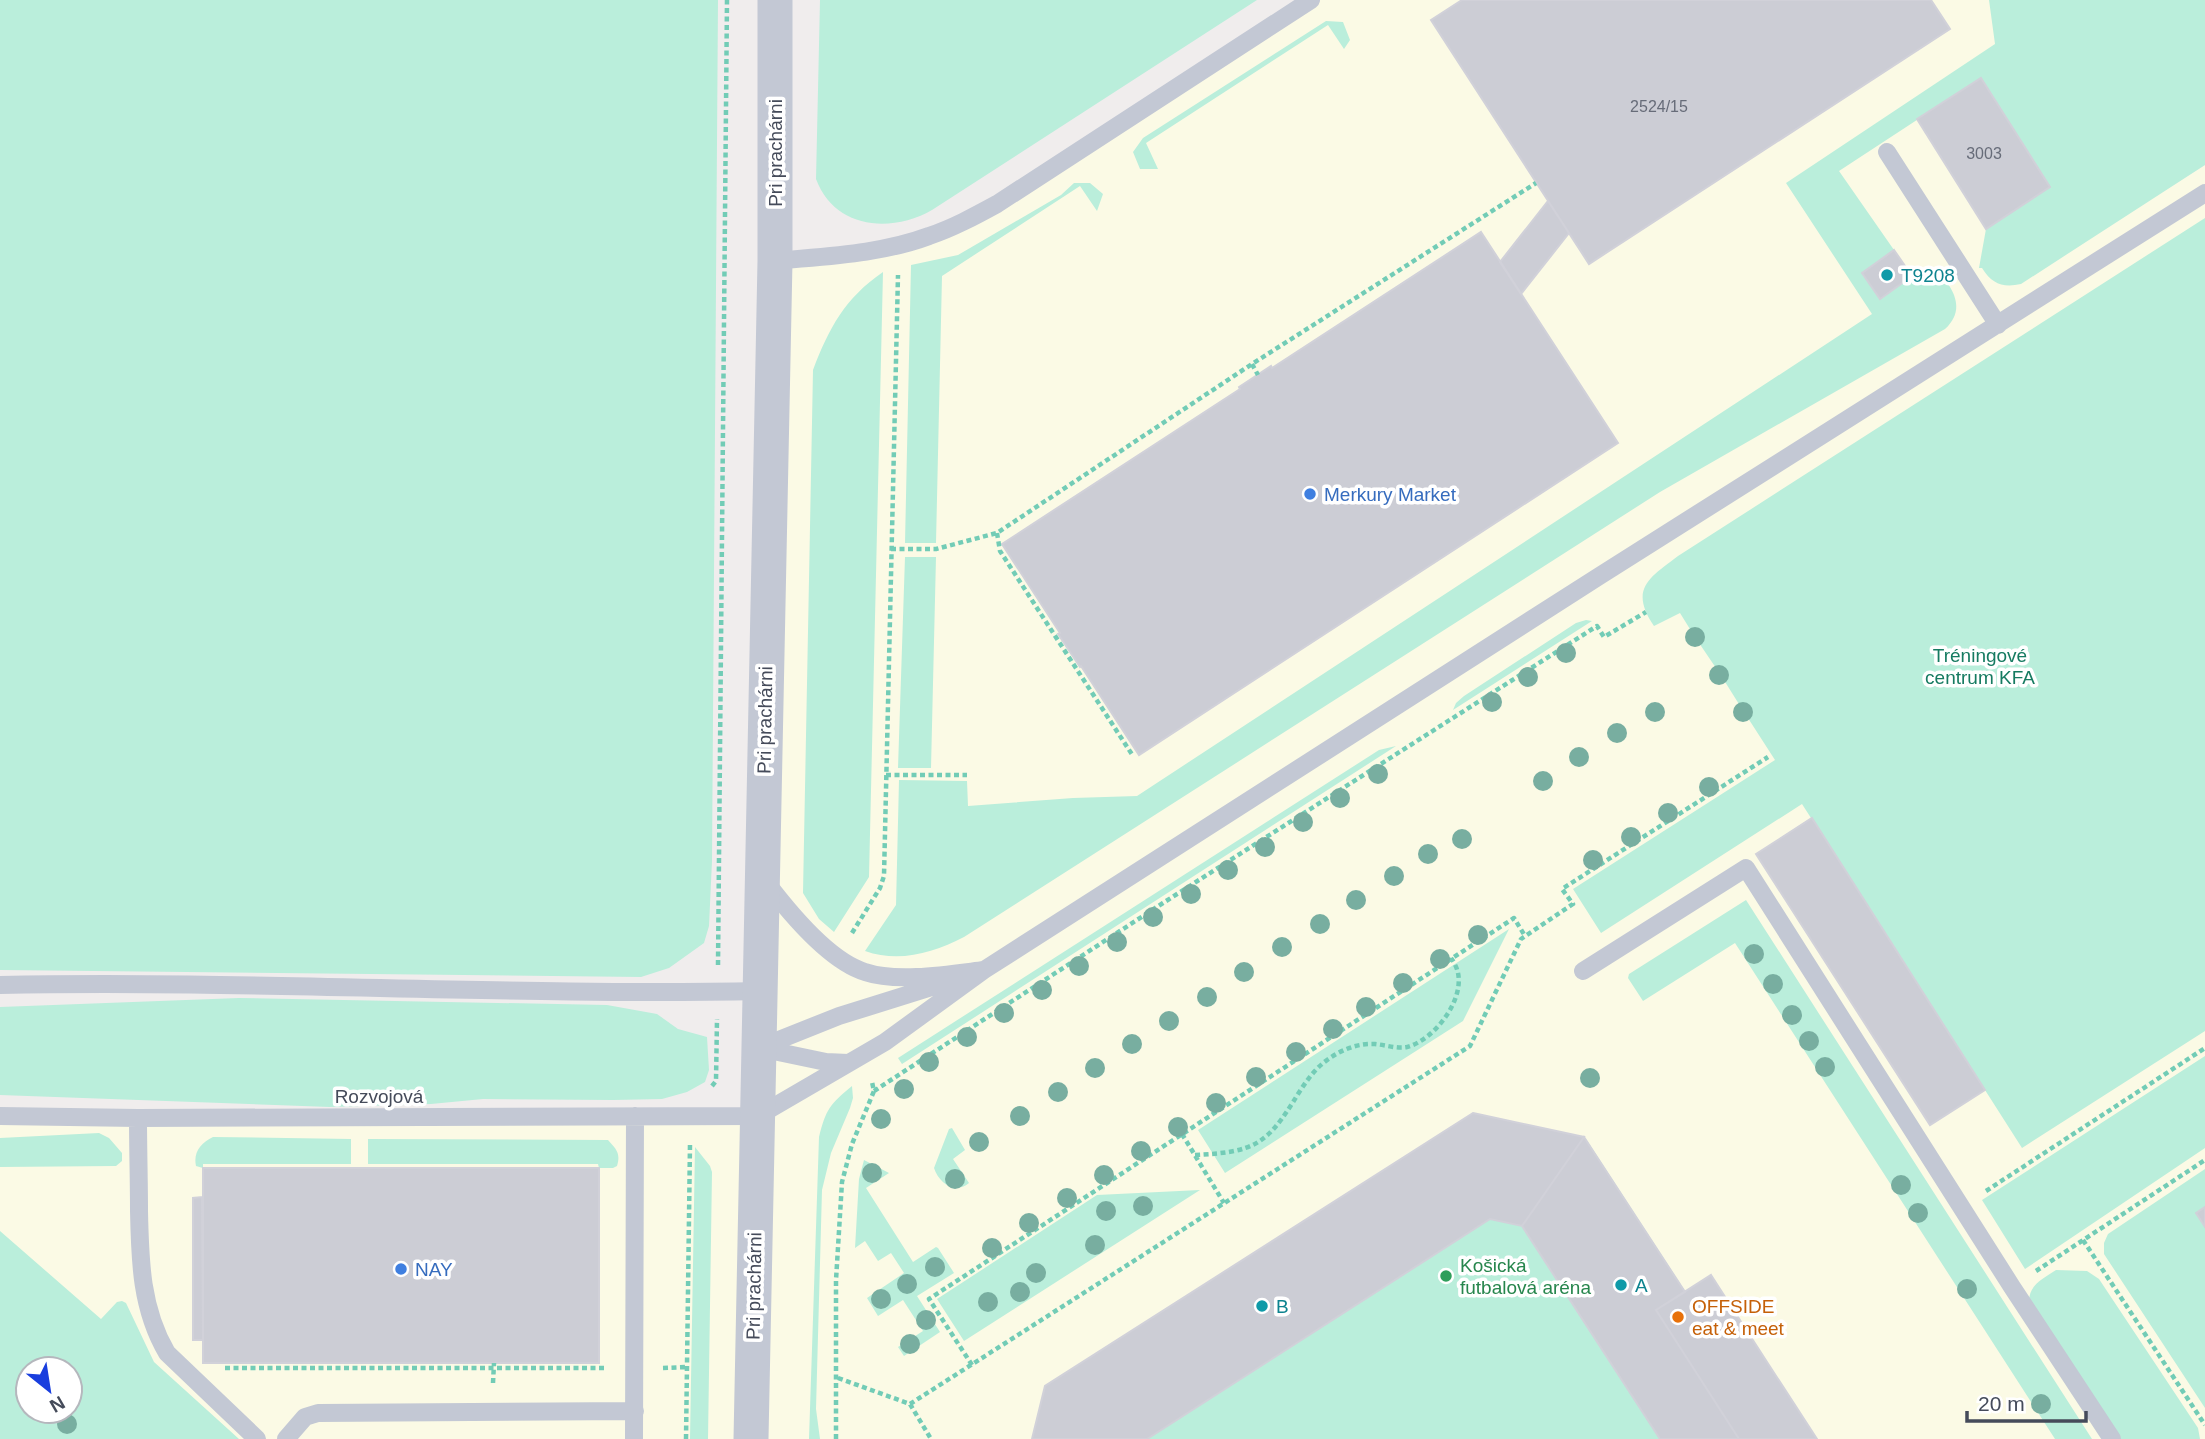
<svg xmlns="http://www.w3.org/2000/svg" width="2205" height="1439" font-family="Helvetica,sans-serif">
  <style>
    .commercial { fill: #fbfae5; fill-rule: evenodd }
    .green { fill: #baeedb; fill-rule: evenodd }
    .building { fill: #cccdd5; stroke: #d1d1d9; stroke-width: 2 }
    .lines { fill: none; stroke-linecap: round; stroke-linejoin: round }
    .path { stroke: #72ccb6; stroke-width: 4.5; stroke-dasharray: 5 3.5; stroke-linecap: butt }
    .lane { stroke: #c3c8d4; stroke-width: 18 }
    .street { stroke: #c3c8d4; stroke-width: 35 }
    .tree { fill: #78aea0 }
    .culture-dot { fill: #0f9aa8; stroke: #fff; stroke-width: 2.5 }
    .shop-dot { fill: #3f7fe0; stroke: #fff; stroke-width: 2.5 }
    .leisure-dot { fill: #2e9e5b; stroke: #fff; stroke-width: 2.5 }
    .food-dot { fill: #e8710a; stroke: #fff; stroke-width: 2.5 }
    .labels { text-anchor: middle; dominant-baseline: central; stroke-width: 7; stroke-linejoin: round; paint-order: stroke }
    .number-label { font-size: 16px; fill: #676c79 }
    .street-label { font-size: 19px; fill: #454b5a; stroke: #fff }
    .culture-label { font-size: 19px; fill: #0d838f; stroke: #fff; text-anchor: start }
    .shop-label { font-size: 19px; fill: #366cbe; stroke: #fff; text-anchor: start }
    .park-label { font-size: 19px; fill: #167b61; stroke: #fff }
    .leisure-label { font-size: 19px; fill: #27864d; stroke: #fff; text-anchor: start }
    .food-label { font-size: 19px; fill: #c56008; stroke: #fff; text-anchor: start }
  </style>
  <rect width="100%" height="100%" fill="#f0eded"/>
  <!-- commercial -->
  <path class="commercial" d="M1311,0H2002L2134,210L2205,165V1439H0V1116H758L775,261L927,237ZM28,1369H70V1411H28Z"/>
  <!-- green -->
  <path class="green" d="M0,0H718L712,861L709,926L704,943L669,968L641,977L0,970Z
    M820,0H1257L932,210C890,234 834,228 816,179Z
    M1989,0H2205V165L2021,284C2003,288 1992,284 1982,268H1979L1986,229L2050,187L1981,78L1839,171L1894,250L1862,274L1881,299C1911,278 1911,270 1948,284C1959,300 1960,315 1945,329L1660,492L964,937C933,953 899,963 865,951L896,905L899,780L967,781L968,806L1073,798L1137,796L1872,314L1786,183L1995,44Z
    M1326,21L1343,22L1350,40L1344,49L1328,25L1146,143L1158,169H1140L1133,152L1143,138Z
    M1074,183H1090L1103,194L1097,211L1080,186L942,276L936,543H905L911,265L958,255L1061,195Z
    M2205,218V1031L2022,1148L1985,1090L1930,1125L1756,854L1811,818L1802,804L1601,933L1573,889L1775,760L1746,715V710L1742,709L1722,677V672L1718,671L1697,640L1698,635L1693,634L1680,613L1654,626C1629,589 1649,578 1678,556Z
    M883,272L869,877L834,932L819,919L803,893L813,370C829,328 845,298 883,272Z
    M905,557H936L931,768H898Z
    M1586,620L1592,621L1453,710L1456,703L1464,696L1576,623Z
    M1396,746L902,1064L898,1058L1379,750Z
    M1746,900L2092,1439H2055L1735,943L1643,1001L1628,978L1629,974Z
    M1509,929L1463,1021L1225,1173L1198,1130Z
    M239,998L607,1005L657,1014L678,1029L707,1037L709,1070L705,1082L687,1092L662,1099L613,1100L483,1099L431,1104L330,1107L0,1095V1007Z
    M2205,1056V1148L2025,1269L1982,1200Z
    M852,1086L853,1098L850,1108L831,1153L822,1190L816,1409L820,1439H809L819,1137C826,1109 830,1104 852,1086Z
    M1473,1113L1586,1139L1685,1291L1711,1275L1817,1439H1032L1045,1386Z
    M952,1128L965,1150L953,1159L969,1183C955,1195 939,1183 934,1168L949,1129Z
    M99,1133L109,1138L122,1153V1161L116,1166L0,1167V1138Z
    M213,1137L351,1139V1164H203V1168L196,1166C193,1152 201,1143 213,1137Z
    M368,1139L608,1140C616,1149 621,1153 617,1166L613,1168H599L598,1164H368Z
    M695,1147L710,1166L712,1172L708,1439H690Z
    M864,1160L889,1173L866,1188L913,1262L936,1247L938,1248L954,1273L917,1296L940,1332L904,1356L898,1347L923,1331L903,1300L878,1316L867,1298L904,1273L891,1253L878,1261L865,1241L855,1248L859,1179Z
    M2205,1169V1207L2196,1213L2205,1227V1408L2104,1254V1243L2108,1234Z
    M1200,1190L964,1341L937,1299L1097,1195Z
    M0,1231L101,1319L117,1302L122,1301L126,1303L154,1362L239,1439H0ZM28,1369H70V1411H28Z
    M2056,1270L2087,1271L2099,1279L2198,1428L2200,1439H2116L2029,1302C2029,1284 2043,1279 2056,1270Z"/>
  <!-- building -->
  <path class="building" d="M1462,0H1931L1950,29L1589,264L1431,20Z
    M1981,78L2050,187L1986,229L1917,119Z
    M1548,201L1569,233L1521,294L1500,262Z
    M1481,232L1618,443L1139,755L1081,666L1080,667L1058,634L1060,633L1002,544L1240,389L1239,387L1271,366L1272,368Z
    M1894,250L1912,276L1880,299L1862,273Z
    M1812,818L1985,1090L1930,1125L1756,854Z
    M1473,1113L1584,1137L1522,1226L1490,1219L1147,1439H1032L1045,1386Z
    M1584,1137L1685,1292L1656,1310L1739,1439H1660L1522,1226Z
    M203,1168H599V1363H203Z
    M202,1197L203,1340H193V1198Z
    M2205,1207V1227L2196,1213Z
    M1711,1275L1767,1362L1817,1439H1739L1656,1310Z"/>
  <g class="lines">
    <!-- path -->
    <path class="path" d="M1252,364L1258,375
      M997,533L1000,551L1133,756
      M891,549H936L997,533L1252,364L1536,183
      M886,775H967
      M852,933L880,888L884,876L898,275
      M718,965L727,0
      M712,1086L716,1081L717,1019
      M874,1091L1163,903L1597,626L1604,637L1646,612
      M1182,1134L1224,1203
      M1195,1155C1255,1152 1267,1145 1298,1094C1307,1080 1316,1067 1330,1058C1343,1049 1359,1043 1375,1044C1386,1045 1397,1049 1407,1047C1434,1040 1464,1001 1458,973C1457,968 1454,962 1451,958
      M1986,1191L2205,1048
      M2083,1240L2205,1425
      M2036,1271L2205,1160
      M972,1365L929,1299L1514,918L1525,936
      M225,1368H605
      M663,1368L687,1367
      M838,1378L910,1404L1470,1046L1521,939L1573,904L1562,889L1768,757
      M493,1383L494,1363
      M910,1404L931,1439
      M686,1439L690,1144
      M836,1439V1280L842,1182L852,1144L874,1091L872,1082"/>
    <!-- lane -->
    <path class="lane" d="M1887,152L1998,325
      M775,261C826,256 881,254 929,236C953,228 975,216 997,204L1311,0
      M766,882C788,911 829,961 865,972C897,983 951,974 984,970
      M1583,971L1746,868L2012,1287L2112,1439
      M0,985C253,980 507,996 760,991
      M759,1048L839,1016L951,981
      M759,1048L826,1062L848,1063
      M0,1116L138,1118L758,1116L885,1042L984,970L1601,575L2205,193
      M138,1118C138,1149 139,1180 139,1211C140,1261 141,1309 167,1353L257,1439
      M286,1439L305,1417L318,1413L635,1411
      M634,1439L635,1116"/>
    <!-- street -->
    <path class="street" d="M751,1439L775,261V0"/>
  </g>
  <!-- trees -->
  <g class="tree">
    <circle cx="1695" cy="637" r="10"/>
    <circle cx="1566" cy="653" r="10"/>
    <circle cx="1719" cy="675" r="10"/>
    <circle cx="1528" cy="677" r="10"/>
    <circle cx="1492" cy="702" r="10"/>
    <circle cx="1655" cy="712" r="10"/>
    <circle cx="1743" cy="712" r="10"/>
    <circle cx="1617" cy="733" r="10"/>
    <circle cx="1579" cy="757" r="10"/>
    <circle cx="1378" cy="774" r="10"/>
    <circle cx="1543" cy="781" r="10"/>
    <circle cx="1709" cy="787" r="10"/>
    <circle cx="1340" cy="798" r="10"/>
    <circle cx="1668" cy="813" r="10"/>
    <circle cx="1303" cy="822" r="10"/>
    <circle cx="1631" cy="837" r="10"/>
    <circle cx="1462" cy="839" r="10"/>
    <circle cx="1265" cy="847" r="10"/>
    <circle cx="1428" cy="854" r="10"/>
    <circle cx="1593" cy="860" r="10"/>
    <circle cx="1228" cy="870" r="10"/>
    <circle cx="1394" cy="876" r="10"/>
    <circle cx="1191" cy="894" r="10"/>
    <circle cx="1356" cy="900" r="10"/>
    <circle cx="1153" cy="917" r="10"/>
    <circle cx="1320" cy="924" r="10"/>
    <circle cx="1478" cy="935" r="10"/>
    <circle cx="1117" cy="942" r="10"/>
    <circle cx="1282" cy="947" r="10"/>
    <circle cx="1754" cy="954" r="10"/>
    <circle cx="1440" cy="959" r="10"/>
    <circle cx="1079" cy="966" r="10"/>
    <circle cx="1244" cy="972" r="10"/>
    <circle cx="1403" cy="983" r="10"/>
    <circle cx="1773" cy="984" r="10"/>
    <circle cx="1042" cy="990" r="10"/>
    <circle cx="1207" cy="997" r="10"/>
    <circle cx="1366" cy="1007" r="10"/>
    <circle cx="1004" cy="1013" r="10"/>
    <circle cx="1792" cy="1015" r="10"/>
    <circle cx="1169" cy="1021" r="10"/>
    <circle cx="1333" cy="1029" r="10"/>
    <circle cx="967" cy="1037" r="10"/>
    <circle cx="1809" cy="1041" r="10"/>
    <circle cx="1132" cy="1044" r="10"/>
    <circle cx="1296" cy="1052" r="10"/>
    <circle cx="929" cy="1062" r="10"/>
    <circle cx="1825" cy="1067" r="10"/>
    <circle cx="1095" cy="1068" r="10"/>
    <circle cx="1256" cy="1077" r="10"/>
    <circle cx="1590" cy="1078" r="10"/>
    <circle cx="904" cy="1089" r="10"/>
    <circle cx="1058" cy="1092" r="10"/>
    <circle cx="1216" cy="1103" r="10"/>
    <circle cx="1020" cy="1116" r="10"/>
    <circle cx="881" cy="1119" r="10"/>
    <circle cx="1178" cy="1127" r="10"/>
    <circle cx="979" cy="1142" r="10"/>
    <circle cx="1141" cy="1151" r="10"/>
    <circle cx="872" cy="1173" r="10"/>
    <circle cx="1104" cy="1175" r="10"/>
    <circle cx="955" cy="1179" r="10"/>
    <circle cx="1901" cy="1185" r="10"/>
    <circle cx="1067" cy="1198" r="10"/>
    <circle cx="1143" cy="1206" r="10"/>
    <circle cx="1106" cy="1211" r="10"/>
    <circle cx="1918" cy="1213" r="10"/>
    <circle cx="1029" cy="1223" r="10"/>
    <circle cx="1095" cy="1245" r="10"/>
    <circle cx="992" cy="1248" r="10"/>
    <circle cx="935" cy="1267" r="10"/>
    <circle cx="1036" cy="1273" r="10"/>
    <circle cx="907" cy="1284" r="10"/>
    <circle cx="1967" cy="1289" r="10"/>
    <circle cx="1020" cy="1292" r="10"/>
    <circle cx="881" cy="1299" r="10"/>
    <circle cx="988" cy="1302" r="10"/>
    <circle cx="926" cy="1320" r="10"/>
    <circle cx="910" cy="1344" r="10"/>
    <circle cx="2041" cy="1404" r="10"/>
    <circle cx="67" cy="1424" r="10"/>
  </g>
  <!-- markers -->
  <g class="culture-dot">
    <circle cx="1887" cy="275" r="7"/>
    <circle cx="1621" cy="1285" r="7"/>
    <circle cx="1262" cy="1306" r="7"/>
  </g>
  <g class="shop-dot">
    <circle cx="1310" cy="494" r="7"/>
    <circle cx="401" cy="1269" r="7"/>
  </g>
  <circle class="leisure-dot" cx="1446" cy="1276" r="7"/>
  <circle class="food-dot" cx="1678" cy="1317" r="7"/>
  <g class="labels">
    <!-- number labels -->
    <g class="number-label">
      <text x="1659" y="106">2524/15</text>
      <text x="1984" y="153">3003</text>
    </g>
    <!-- street labels -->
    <g class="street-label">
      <text transform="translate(775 153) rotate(-90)">Pri prachárni</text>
      <text transform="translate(765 720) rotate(-89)">Pri prachárni</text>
      <text x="379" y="1096">Rozvojová</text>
      <text transform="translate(754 1286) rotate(-89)">Pri prachárni</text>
    </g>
    <!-- culture labels -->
    <g class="culture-label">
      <text x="1901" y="275">T9208</text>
      <text x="1635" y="1285">A</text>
      <text x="1276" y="1306">B</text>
    </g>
    <!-- shop labels -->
    <g class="shop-label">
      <text x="1324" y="494">Merkury Market</text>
      <text x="415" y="1269">NAY</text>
    </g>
    <!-- park labels -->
    <g class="park-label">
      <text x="1980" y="655">Tréningové<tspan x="1980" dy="22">centrum KFA</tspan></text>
    </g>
    <!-- leisure labels -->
    <g class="leisure-label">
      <text x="1460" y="1265">Košická<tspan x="1460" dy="22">futbalová aréna</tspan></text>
    </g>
    <!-- food labels -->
    <g class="food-label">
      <text x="1692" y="1306">OFFSIDE<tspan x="1692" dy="22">eat &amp; meet</tspan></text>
    </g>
  </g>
  <!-- north arrow -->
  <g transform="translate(49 1390) rotate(150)"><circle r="33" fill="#ffffff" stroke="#b5b7bd" stroke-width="2"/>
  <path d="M0-5L12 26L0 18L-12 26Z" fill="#193ede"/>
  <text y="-10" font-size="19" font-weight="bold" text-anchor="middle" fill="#454b5a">N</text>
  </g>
  <!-- scale -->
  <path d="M1967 1411v10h119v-10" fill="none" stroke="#454b5a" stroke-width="3.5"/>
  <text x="1978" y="1411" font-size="21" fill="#454b5a" stroke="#ffffff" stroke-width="5" paint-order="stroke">20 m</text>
</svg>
